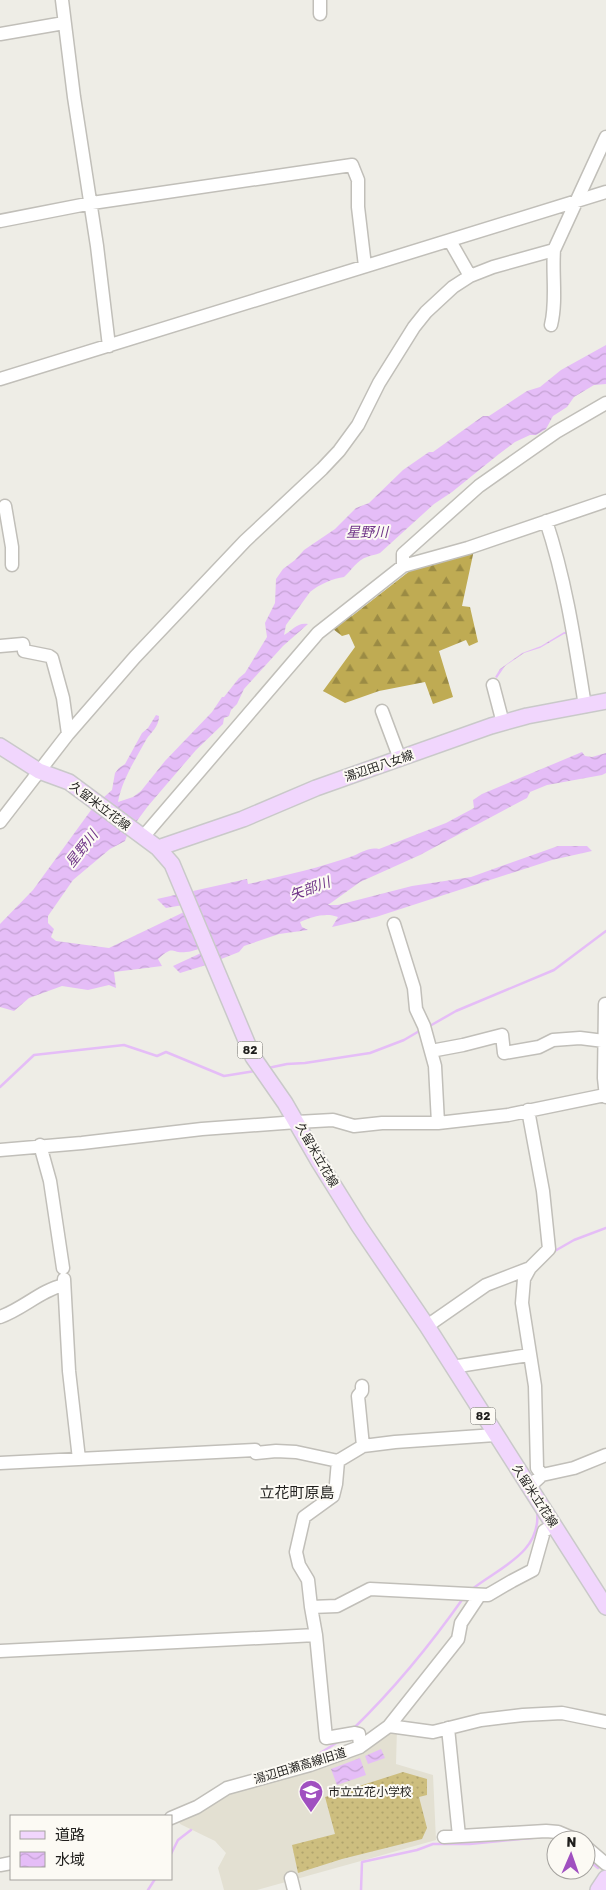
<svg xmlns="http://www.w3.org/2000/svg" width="606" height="1890" font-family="Rubik,'Noto Sans JP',sans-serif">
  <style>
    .built { fill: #e3e0d2 }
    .grass { fill: url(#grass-dots) }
    .forest { fill: url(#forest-firs) }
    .water { fill: url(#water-waves) }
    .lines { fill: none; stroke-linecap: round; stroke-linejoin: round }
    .stream { stroke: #e5bdf7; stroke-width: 2.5 }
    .minor-casing { stroke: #c1bfb9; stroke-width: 15 }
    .major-casing { stroke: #c9c9c9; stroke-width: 18 }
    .minor { stroke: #fff; stroke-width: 12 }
    .major { stroke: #f1d6fd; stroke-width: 15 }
    .labels { text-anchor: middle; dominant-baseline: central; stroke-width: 4; stroke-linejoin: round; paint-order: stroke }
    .shield { fill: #fcfaf4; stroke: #61605d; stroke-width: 1 }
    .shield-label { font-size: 11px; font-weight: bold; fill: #1f1e1c }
    .street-label { font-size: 12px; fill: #1f1e1c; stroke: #fcfaf4 }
    .poi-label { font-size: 12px; fill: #1f1e1c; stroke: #fcfaf4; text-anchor: start }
    .water-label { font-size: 14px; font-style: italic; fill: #713689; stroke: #fcfaf4 }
    .quarter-label { font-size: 15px; fill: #1f1e1c; stroke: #fcfaf4 }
  </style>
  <defs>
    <pattern id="grass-dots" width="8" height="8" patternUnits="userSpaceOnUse" patternTransform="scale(1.25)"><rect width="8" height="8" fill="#cdbe7f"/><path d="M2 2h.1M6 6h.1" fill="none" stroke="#b0a36d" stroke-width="1.8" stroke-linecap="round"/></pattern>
    <pattern id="forest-firs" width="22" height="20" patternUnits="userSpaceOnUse" patternTransform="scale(1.25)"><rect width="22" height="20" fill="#bfab53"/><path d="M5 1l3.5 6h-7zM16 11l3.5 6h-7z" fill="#9b8b44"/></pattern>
    <pattern id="water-waves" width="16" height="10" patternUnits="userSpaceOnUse" patternTransform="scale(1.25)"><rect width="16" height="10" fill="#e5bdf7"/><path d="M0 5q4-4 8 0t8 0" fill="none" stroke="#c4a2d3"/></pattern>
  </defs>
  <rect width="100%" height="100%" fill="#eeede6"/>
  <!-- built -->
  <path class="built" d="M397,1728L396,1764L433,1775L436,1840L257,1890H224L218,1868L226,1853L215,1841L180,1824L178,1817L221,1794Z"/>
  <!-- grass -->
  <path class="grass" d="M403,1772L427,1779V1795L419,1797L427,1828L422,1839L342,1859L298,1873L292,1845L335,1834L325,1797Z"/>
  <!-- forest -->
  <path class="forest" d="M474,550L462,606L470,607L478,642L469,646L466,640L439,651L453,697L433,704L425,682L379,691L345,703L323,691L355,647L349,634L342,636L333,629L344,618L352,616L411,570Z"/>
  <!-- water -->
  <path class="water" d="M606,345V384L594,385L574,397L567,407L553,416L546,429L536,435H530L515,442L499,454L452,492L434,504L380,553C375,555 372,555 367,557C358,559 351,571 344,577C334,578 318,585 310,592L286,625L284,635C293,630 297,622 308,624L283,646L244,689L237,704L231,710L229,716L224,718L223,724L196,750L148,806L128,833L125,841L110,849L73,880L48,916V923L54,929L51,937L56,941L109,948L184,912L183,905L166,908L157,899L247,879L248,884C283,876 319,868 353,856C363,852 369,847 379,849L446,823L474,808L473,800L482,794L582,752L585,756L592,757L606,753V773L602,775L547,785L530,792L527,798L420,855L360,882L328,905H338L412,886L471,877L558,846H587L592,851L552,860L376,917L332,927L338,917C326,912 311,917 300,922L302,927L308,930L279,934L244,946L239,952L206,965L180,973L173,966L201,953L199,949C194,950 190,952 186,952C170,954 175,944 158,959L162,966L114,972L116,988L109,985L88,990L62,986L29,998L14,1011L0,1007V924L33,890L94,806L112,790L115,773L119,768L125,764L142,733L148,728L156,715L159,716C159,727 151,732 146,740C135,760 122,780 118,802L133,797L141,791L165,761L212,712L222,697H224L239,678L245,673L267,637L265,623L275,603L276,579L283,569L295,560L304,550L335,529L356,508L369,503L403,470L429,452H433L483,416H489L527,391L540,387L561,370Z
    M564,632H569V634H564L540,648L524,653L505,666L497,678L495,677L500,669L522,653L541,646Z
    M381,1749L385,1758L368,1764L365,1756Z
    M360,1758L366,1775L337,1785L331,1769Z"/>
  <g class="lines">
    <!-- stream -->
    <path class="stream" d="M428,1027L456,1011L554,970L606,931
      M268,1068L287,1064L305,1063L370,1053L404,1040L421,1030
      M0,1087L34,1055L124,1045L157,1056L166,1052L224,1076L255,1071
      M553,1252L574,1240L606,1228
      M471,1590C498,1568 542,1553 537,1511
      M353,1729C394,1689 431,1644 464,1597
      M301,1762L312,1758L338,1742
      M171,1854L178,1840L191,1830
      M586,1858L598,1868
      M148,1890L155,1879
      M361,1890L362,1862L417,1850L433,1844H470L542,1837"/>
    <defs>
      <path id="minor" d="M62,0L74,97L97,246L109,346
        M320,14V0
        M0,34L64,23
        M0,221L92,203L352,165L358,180V207L365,266
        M450,241L470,276
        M551,325C557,301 552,274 554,250
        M0,379L606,192
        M5,506L12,547V565
        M546,521C566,581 575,643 585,706
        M403,566V554L479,486L556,432L606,403
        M0,646L23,644L24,651L49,656L52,658L63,698L68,734
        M493,685L503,723
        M382,711L400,759
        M0,822L68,734L135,657L245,541L322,469L339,451L358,425L379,383L414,327L426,312L453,287L470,276L493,267L554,250L606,137
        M143,837L318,633L403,566L468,548L606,501
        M394,924L414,988L416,1009L424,1026L435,1066L438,1123
        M605,1004L604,1078L606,1097
        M431,1051L463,1045L502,1035L504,1053L539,1047L553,1040L580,1038L604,1041
        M40,1145L50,1181L63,1268
        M0,1150L82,1143L202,1129L297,1122L333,1120L354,1126L382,1123H438L508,1115L605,1095
        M64,1279L69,1371L79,1459
        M0,1317C23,1309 41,1290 64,1285
        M427,1326L486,1285L530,1268L549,1249L543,1191L528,1110
        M452,1367L529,1355
        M362,1386V1391L358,1396L363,1446
        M338,1461L336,1484L333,1496L304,1517L296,1552L299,1565L308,1580L311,1607L316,1635L326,1738L355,1733L359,1734L360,1747
        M0,1463L255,1450L256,1453L276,1451L296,1452L338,1461L363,1446L395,1442L495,1435
        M542,1475L574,1468L606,1455
        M529,1487L542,1475L537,1468L535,1386L522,1303L524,1279L530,1268
        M311,1607L337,1606L370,1589L488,1595L512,1581L533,1570L544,1531L554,1525
        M0,1651L316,1635
        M389,1726L433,1732L481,1720L523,1715L562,1713L606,1722
        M448,1728L459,1836
        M171,1818L197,1807L227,1788L310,1765L360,1747L389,1726L458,1639L461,1623L479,1596
        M444,1837L546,1831L558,1832L577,1840
        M586,1847L606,1864
        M0,1865L11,1863
        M291,1878L294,1890"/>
      <path id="major" d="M0,746L39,771L69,782L158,848L172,864L253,1057L285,1103L319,1162L359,1226L427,1326L606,1607
        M158,848L243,819L316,788L491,726L527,716L606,701
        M598,1890L606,1878"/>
    </defs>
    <!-- minor casing -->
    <use href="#minor" class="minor-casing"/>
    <!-- major casing -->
    <use href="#major" class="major-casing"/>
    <!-- minor -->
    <use href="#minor" class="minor"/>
    <!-- major -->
    <use href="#major" class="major"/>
  </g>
  <!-- icons -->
  <defs>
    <symbol id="school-pin" viewBox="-11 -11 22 30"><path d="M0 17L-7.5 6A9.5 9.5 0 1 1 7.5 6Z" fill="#a050c0" stroke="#fcfaf4"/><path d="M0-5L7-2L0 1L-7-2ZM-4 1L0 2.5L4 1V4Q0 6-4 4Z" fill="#fff"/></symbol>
  </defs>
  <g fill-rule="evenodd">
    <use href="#school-pin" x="297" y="1778" width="28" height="38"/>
  </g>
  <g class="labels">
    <!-- shield labels -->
    <g class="shield">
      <rect x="237.5" y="1041.5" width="25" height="17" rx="4"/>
      <rect x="470.5" y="1407.5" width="25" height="17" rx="4"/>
    </g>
    <g class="shield-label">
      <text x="250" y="1050">82</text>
      <text x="483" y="1416">82</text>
    </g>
    <!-- street labels -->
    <g class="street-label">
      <text transform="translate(379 766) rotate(-19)">湯辺田八女線</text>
      <text transform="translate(100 806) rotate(37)">久留米立花線</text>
      <text transform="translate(317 1155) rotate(60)">久留米立花線</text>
      <text transform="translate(535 1496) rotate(57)">久留米立花線</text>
      <text transform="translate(300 1766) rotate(-17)">湯辺田瀬高線旧道</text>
    </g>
    <!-- poi labels -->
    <g class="poi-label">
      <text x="328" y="1792">市立立花小学校</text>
    </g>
    <!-- water labels -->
    <g class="water-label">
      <text x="367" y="532">星野川</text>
      <text transform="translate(82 849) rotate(-52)">星野川</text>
      <text transform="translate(310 889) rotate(-20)">矢部川</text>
    </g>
    <!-- quarter labels -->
    <g class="quarter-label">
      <text x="297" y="1493">立花町原島</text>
    </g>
  </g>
  <!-- legend -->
  <rect x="10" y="1815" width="162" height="65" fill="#fcfaf4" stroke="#a4a29e"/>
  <rect x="20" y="1831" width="25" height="8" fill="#f1d6fd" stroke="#a4a29e"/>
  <text x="55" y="1840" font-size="15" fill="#1f1e1c">道路</text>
  <rect x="20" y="1852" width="25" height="15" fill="url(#water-waves)" stroke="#a4a29e"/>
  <text x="55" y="1865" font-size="15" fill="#1f1e1c">水域</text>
  <!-- north arrow -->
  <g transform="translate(571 1855) rotate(2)"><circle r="24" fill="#fcfaf4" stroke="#a4a29e"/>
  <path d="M0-4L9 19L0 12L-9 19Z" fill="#a050c0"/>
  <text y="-8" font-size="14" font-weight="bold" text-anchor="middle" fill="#1f1e1c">N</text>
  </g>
</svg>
